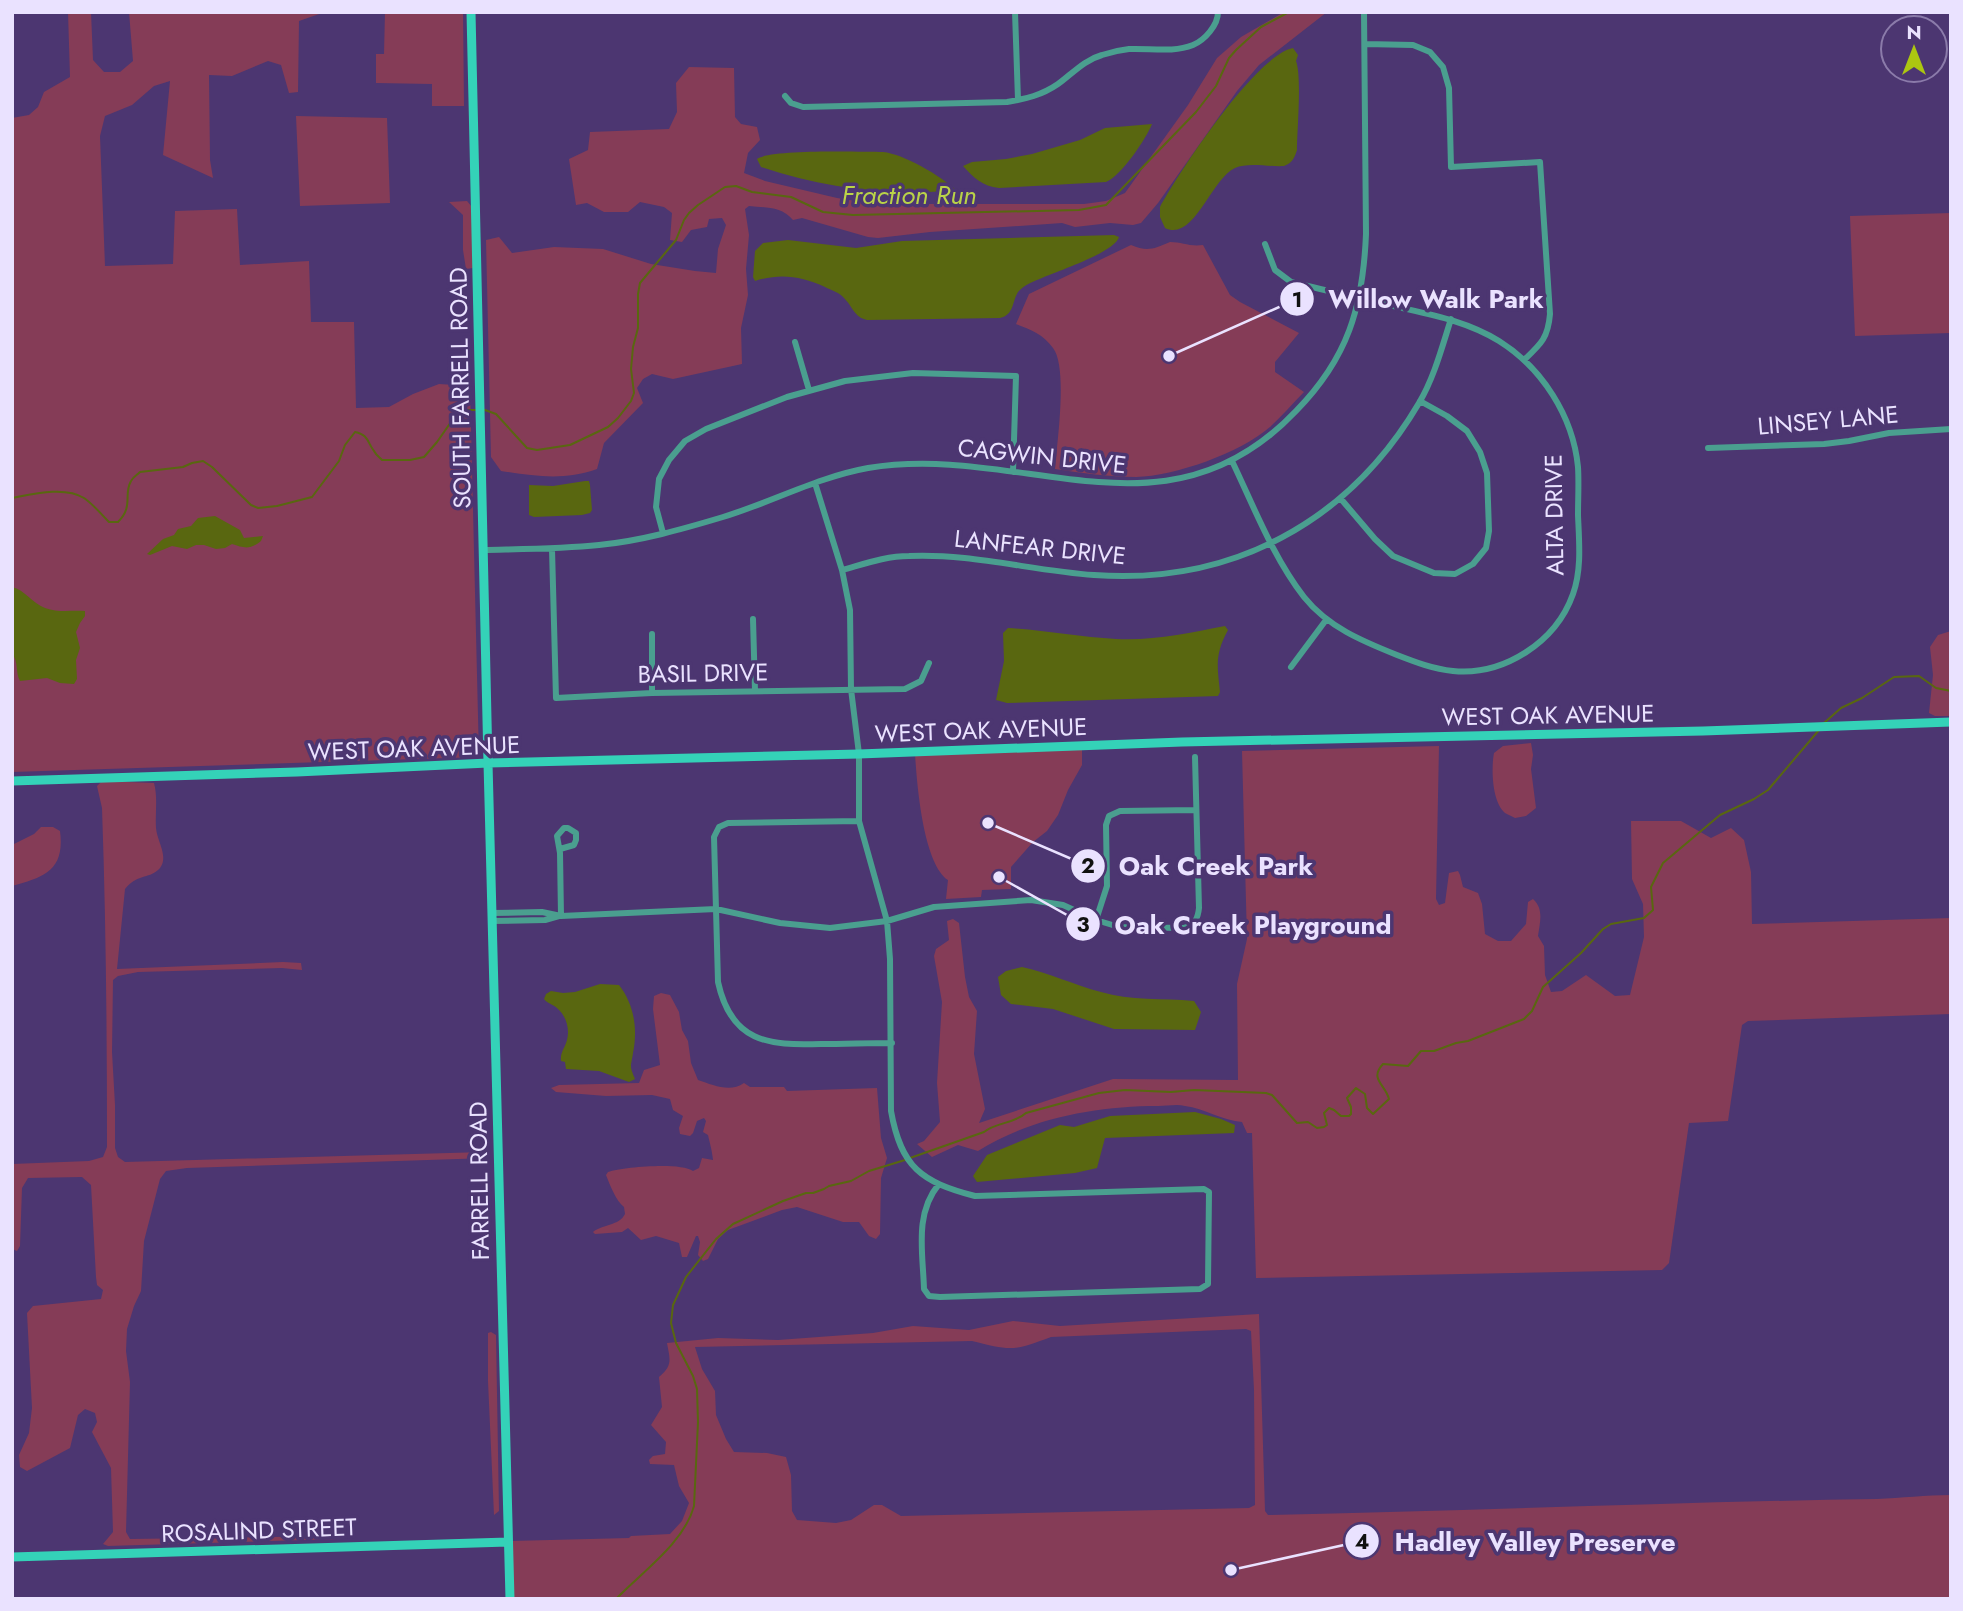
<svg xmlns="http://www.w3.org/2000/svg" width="1963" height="1611" font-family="Jost,sans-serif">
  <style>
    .green { fill: #853c57; fill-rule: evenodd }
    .water { fill: #596710 }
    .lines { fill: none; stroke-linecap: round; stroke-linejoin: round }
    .stream { stroke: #596710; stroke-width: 2 }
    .street { stroke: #4a9f8f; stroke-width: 6 }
    .secondary { stroke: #34d2b8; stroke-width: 9 }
    .labels { text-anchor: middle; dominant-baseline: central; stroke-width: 7; stroke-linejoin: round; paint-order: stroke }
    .street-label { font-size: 24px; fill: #eae2ff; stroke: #4c3671 }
    .water-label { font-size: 26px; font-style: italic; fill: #bad348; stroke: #4c3671 }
    .leader { fill: none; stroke: #eae2ff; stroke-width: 2.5 }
    .callout-dot { fill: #eae2ff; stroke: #4c3671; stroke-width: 2.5 }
    .mark-label { font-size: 21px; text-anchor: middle; font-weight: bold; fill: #111 }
    .callout-label { font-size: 26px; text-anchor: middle; font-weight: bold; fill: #eae2ff; stroke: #4c3671; stroke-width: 7; stroke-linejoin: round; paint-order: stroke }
  </style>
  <rect width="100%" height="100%" fill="#4c3671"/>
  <!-- green -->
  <path class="green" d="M68,12H91L93,60L104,72H120L133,61L129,12H325L299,21L298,92L289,93L281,65L268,61L232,76L209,75L210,160L213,178L163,155L170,81L154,86L132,105L105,116L100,136L105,266L173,264L175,211L237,209L240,265L309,261L311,322H354L356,408L389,407L413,394L439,384L470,386L479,757L12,772V118L29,115L38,107L44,92L70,77Z
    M385,12H463L464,106H432V84L376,83V54H384Z
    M1284,12H1327L1259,65L1237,91L1158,203L1141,223L1133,225L1110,223L1075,227L1062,223L930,232L878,238L868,237L802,218L793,220C781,206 767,208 749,206L745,209L749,235L746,269L748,295L741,328L742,364L673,379L652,374L643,379L637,388L643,403L604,443L597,469C563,481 535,476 501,471L491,457L486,240L499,237L512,253L554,247L603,249L651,264L695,271L716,273L718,249L726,225L722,218L709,219L707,227L691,230L682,242L670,240L672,213L664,207L640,202L628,212H604L587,203L576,205L569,159L588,150L590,132L669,129L677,112L676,83L689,67L734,68L735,117L741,124L757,127L760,140L748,153L744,173L765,181L837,198L887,206L923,204H1084L1106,201L1125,193L1188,105L1217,58L1241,37Z
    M296,116L387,118L390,203L300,206Z
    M467,201L472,207L473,268L466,269L463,250V215L449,202Z
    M1951,213V333L1855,336L1850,216Z
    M1170,242C1182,242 1190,247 1203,245L1230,295L1240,302L1299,333L1275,362V372L1304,392C1292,404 1282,416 1270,427C1240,453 1175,476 1136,477C1109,477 1082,473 1055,469C1057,443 1068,367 1053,348C1043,334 1031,330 1016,324L1029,294L1131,245C1147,252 1154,249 1170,242Z
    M1951,631V716H1935L1929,713L1933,675L1930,647L1938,635Z
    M1531,743L1533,755L1531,769L1536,808L1526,816L1515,818C1512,816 1508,815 1505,813C1492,802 1491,769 1494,753L1503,746Z
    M1439,746L1436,899L1439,905L1445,903L1449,873L1458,871L1460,875L1463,887L1478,893L1482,904L1485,934L1498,941H1511L1526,924L1528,902L1533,899C1544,909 1540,922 1538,936L1544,946L1545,975L1551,992L1562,991L1586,975L1615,996L1630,995L1644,937L1643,904L1632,879L1631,821H1681L1711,838L1731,828L1744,840L1751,872L1752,924L1951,918V1014L1748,1021L1742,1025L1728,1121L1689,1123L1669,1263L1662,1270L1256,1278L1252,1133H1247L1242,1122C1223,1121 1204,1108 1185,1106C1177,1104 1167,1106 1158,1106C1096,1106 1031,1118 978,1151L958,1145L932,1157L917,1144L924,1141L940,1122L937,1083L942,1002L934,956L936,949L949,940L947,921L953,919L959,923L965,977L969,997L977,1011L974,1054L985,1109L979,1123L1113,1079L1238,1080L1237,984L1247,939L1242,751Z
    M1082,749V765L1068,790L1058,815L1047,831L1033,842L1011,867V889L982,890L981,897L946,899L948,880C923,863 917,784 915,754Z
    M102,781L154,783C158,798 155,813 156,828C157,838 162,846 163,855C164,861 162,867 158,870C148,879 137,874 125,889L117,969L283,962L301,963L302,970L282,968L138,972L118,976L113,980L112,1052L115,1105V1148L118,1157L125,1162L485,1152L488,1158L187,1168L166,1171L160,1179L144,1241L141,1291L134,1306L127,1329L126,1351L130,1382L126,1532L130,1539L339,1536V1539L108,1546L103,1544L113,1532L111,1468L92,1432L97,1422L95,1413L85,1409L78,1415L70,1448L27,1471L20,1467L19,1455L29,1433L32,1408L27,1313L33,1306L101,1299L103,1290L97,1285L96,1277L91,1185L82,1177L28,1178L22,1188L20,1246L17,1251L12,1249V1164L89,1161L103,1157L107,1147C107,1034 106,921 102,808L97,786Z
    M41,827H53L60,831C65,870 45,877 12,886V845L34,834Z
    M661,993L670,995L679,1012L682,1030L688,1041L691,1063L698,1080C713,1085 730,1093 744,1083L750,1087H784L787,1091L877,1088L881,1138L887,1158L881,1178L880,1234L876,1239L869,1236L859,1222H843L797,1207L782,1210L728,1230L718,1239L708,1259L703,1261L698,1255L700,1242L698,1236H696L687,1257H682L679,1243L656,1236L641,1240L628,1228L622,1232L595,1234L593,1232C603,1224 619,1226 625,1214L624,1207C616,1201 610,1185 606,1175L608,1172C624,1167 680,1162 693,1171L699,1168L702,1158L713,1160C712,1150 710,1144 708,1135L703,1132L706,1121L704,1118L697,1121L693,1133L690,1136L680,1134L679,1128L683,1116L673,1110L670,1099L652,1095L606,1096L556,1092L551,1088L559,1085L639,1083L644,1070L660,1065L653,1009L654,996Z
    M1259,1314L1265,1511L1268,1515C1471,1511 1674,1502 1877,1499C1901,1498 1926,1495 1951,1495V1599H512L511,1541L629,1538L631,1536L670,1534L682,1521L689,1503L679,1486L674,1465L650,1464L649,1460L653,1456L665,1454L666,1442L651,1425L662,1407L659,1377C673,1365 670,1360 667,1343L718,1338L778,1340L873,1333L913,1326L969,1330L1013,1321L1060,1326ZM1246,1329L1251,1331L1254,1390L1255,1505L1249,1508L901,1516L882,1505H874L851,1520L836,1523L797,1520L792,1511L791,1475L786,1457L767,1453L734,1452L726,1439L716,1415L715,1391L702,1369L695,1347L972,1341C1011,1351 1014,1351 1051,1337Z
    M491,1332L496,1335L499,1511L494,1515L488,1381V1333Z"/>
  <!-- water -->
  <path class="water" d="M1293,48L1298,55L1296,61C1302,76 1297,131 1297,150C1294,159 1292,163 1284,166C1269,167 1248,162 1235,168C1211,179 1194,242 1165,228L1160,217V207C1179,172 1256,55 1293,48Z
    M1152,124C1146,139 1121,176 1106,182L999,188C982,186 974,178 963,166L972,162L1006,159L1032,154L1080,140L1105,128Z
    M883,152C904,154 941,176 956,190C890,197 824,188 761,167L757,159C770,149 862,152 883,152Z
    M1114,235L1119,237C1115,252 1058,271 1042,278C1034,281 1024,285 1018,292C1012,302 1014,315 1000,318L867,320C854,317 853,307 844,298C840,293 831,290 825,287C801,276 780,273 755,281L753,277L755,251L763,243L788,240L856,248L902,241Z
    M585,481H589L590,485L592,510L590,513L582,515L534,517L529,515V485L553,486Z
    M215,516L240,530L244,538L263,536L261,541C250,550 244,548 232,544L225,548L216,549L204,545H196L187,549L172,546L150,555L147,554L163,539L174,535L178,529L191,526L198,518Z
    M12,587C25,590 32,603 45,608C59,613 71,610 85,611V616L80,623L76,632L80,648L76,660L77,679L74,684L60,683L47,678L20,681C15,672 19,662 12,654Z
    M1225,626L1228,630C1215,654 1217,665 1220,692L1218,696L1007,703L996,700L1004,661L1003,633L1008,628C1044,630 1080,637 1116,639C1153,641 1189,633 1225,626Z
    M1022,967C1050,973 1074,985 1101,992C1130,1001 1163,998 1194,1001L1201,1012L1195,1030L1114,1029L1053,1009L1011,1004L1001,995L998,977L1006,971Z
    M600,984L619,985C634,1004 638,1029 633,1053C631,1067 629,1065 635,1079L629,1082L599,1071L566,1069L565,1062L561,1061C560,1052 565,1048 567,1040C570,1029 566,1016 558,1009C553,1004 548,1004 544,999L546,994L551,991L563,993L575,992Z
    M1195,1112L1221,1119L1235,1125L1234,1133L1105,1138L1097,1168L1075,1173L977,1182L973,1176L987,1155L1060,1125L1074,1127L1110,1116Z"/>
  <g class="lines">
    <!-- stream -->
    <path class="stream" d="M485,410L496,414L527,448L537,450L570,445L608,427L618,418L631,401L634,393L631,369L633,347L638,328V294L640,283L676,240L684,220L689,213L698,205L725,187L736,186L752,192L791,197L823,212L853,215L1079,210L1106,205L1196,112L1216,86L1229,58L1236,50L1261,27L1289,12
      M12,498C33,494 65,486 84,498C93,504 101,514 109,522H118C134,506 123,495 131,481C133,477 137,475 140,472L183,467L192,463L203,461L212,467L251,505L258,508L277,506L312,497L339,461L345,445L355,432C369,435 367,442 374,451C376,455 379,457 382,460H410L424,457L437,442L451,422L464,410H476
      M1824,723L1841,708L1862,698L1894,677L1919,676L1936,688L1951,691
      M910,1158L984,1132C996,1122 1014,1124 1026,1113L1099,1093L1125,1090L1171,1092L1194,1090L1266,1093L1272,1095L1297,1123L1308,1122L1317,1128L1324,1127L1327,1125L1324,1113L1329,1108L1334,1110L1341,1116H1349L1351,1114V1107L1347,1098L1356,1088L1365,1094L1367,1108L1373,1114L1389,1099C1385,1084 1369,1079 1383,1064L1408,1066L1421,1051H1434L1456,1043L1468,1041L1524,1019L1532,1011L1543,987L1581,953L1603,929L1611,924L1644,918L1653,910L1651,887L1663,863L1720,815L1754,799L1768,790L1819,730
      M616,1599C642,1572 684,1543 694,1506L698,1422L697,1389L693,1376L676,1343L671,1323L673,1305L686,1277L716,1239L733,1224L783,1201L806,1193H813L824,1189L829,1186L851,1181L869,1171L905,1160"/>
    <!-- street -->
    <path class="street" d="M1015,12L1018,100
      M1365,44L1413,45L1430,52L1443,67L1449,88L1451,167L1540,162L1550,314C1548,338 1541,344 1524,360
      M785,96L791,103L803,107L1007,102C1026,99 1042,95 1058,84C1072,74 1084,60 1102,55C1111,52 1120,50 1129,49C1150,48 1173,53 1193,45C1205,40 1218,25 1218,12
      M795,342L809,390
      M1708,448L1824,444L1849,441L1889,433L1951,429
      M1232,461C1254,507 1273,557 1304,597C1328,627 1362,641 1397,655C1415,662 1433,669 1453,671C1504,676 1556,642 1573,594C1582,569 1579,541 1578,515C1578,499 1579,483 1578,467C1573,416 1542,368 1499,341C1465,320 1427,314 1389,305C1356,297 1323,290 1291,282L1275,270L1265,244
      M815,483L842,570L850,610L851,689L859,754V821L887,921L890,959L891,1111C901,1167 921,1182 975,1196L1204,1189L1209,1192L1208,1284L1200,1289L940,1297L929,1296L924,1289C923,1253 914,1214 939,1184
      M1341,499L1375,539L1393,556L1434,573L1455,574L1473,564L1486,548L1489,531L1487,473L1480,452L1467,431L1447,416L1420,401
      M663,533L656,507L659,479L669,460L685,441L706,429L787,397L845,381L913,373L1016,376L1013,472
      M552,549L556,698L652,693L905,689L921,681L929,663
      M483,550C522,549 560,549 599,545C641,541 683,529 723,517C772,502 818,477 868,468C1023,442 1165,549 1296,411C1348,358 1363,307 1366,234L1364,12
      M842,570C864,564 886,556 909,556C969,553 1034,571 1094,575C1232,585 1349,522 1419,403C1434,378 1442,347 1451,319
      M753,619L755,691
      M652,634V693
      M1291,667L1326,620
      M859,821L728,823L719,827L714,837L718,982C731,1042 768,1046 821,1044C845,1044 868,1043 892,1043
      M560,849L574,845L576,840V833L568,828H564L557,836L560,853L561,916
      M491,913L542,912L561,916L716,909L780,923L830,928L887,921L934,907L1031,900L1063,905L1096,920L1119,927L1184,928C1195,925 1198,918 1199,908L1195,757
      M1096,920L1107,886L1106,825L1109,816L1120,811L1196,810
      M492,921L545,920L559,916"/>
    <!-- secondary -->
    <path class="secondary" d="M471,12L488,763L510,1599
      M12,781L297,772L488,763L859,754L1182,742L1703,731L1951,722
      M12,1557L508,1542"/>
  </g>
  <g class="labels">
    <!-- street labels -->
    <g class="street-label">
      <text transform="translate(460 388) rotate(-91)">SOUTH FARRELL ROAD</text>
      <text transform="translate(1828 420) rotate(-5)">LINSEY LANE</text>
      <text transform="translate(1042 456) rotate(6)">CAGWIN DRIVE</text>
      <text transform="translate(1554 515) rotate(-91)">ALTA DRIVE</text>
      <text transform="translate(1040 547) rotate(6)">LANFEAR DRIVE</text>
      <text transform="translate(703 673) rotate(-1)">BASIL DRIVE</text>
      <text transform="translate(1548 715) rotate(-1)">WEST OAK AVENUE</text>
      <text transform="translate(981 730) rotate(-2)">WEST OAK AVENUE</text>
      <text transform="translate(414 748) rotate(-2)">WEST OAK AVENUE</text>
      <text transform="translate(479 1181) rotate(-91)">FARRELL ROAD</text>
      <text transform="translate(259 1530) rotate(-2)">ROSALIND STREET</text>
    </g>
    <!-- water labels -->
    <g class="water-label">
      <text x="909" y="195">Fraction Run</text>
    </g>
  </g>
  <!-- callouts -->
  <path class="leader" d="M1169 356L1297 299M988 823L1088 866M999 877L1083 924M1231 1570L1362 1541"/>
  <g class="callout-dot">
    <circle cx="1169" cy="356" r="7"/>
    <circle cx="988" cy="823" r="7"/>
    <circle cx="999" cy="877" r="7"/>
    <circle cx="1231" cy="1570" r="7"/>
    <circle cx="1297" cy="299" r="18"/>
    <circle cx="1088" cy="866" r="18"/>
    <circle cx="1083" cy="924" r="18"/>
    <circle cx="1362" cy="1541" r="18"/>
  </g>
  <g class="mark-label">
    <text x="1297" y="307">1</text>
    <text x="1088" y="873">2</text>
    <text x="1083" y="932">3</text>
    <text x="1362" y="1549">4</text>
  </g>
  <g class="callout-label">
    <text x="1436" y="308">Willow Walk Park</text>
    <text x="1216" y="875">Oak Creek Park</text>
    <text x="1253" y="934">Oak Creek Playground</text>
    <text x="1535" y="1551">Hadley Valley Preserve</text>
  </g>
  <!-- border -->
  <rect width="1963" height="1611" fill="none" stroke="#eae2ff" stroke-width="28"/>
  <!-- north arrow -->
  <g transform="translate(1914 49)"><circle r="33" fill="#4c3671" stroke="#8b7baa" stroke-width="2"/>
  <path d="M0-5L12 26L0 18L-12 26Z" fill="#acc611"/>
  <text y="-10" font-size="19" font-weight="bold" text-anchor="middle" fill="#eae2ff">N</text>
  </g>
</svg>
